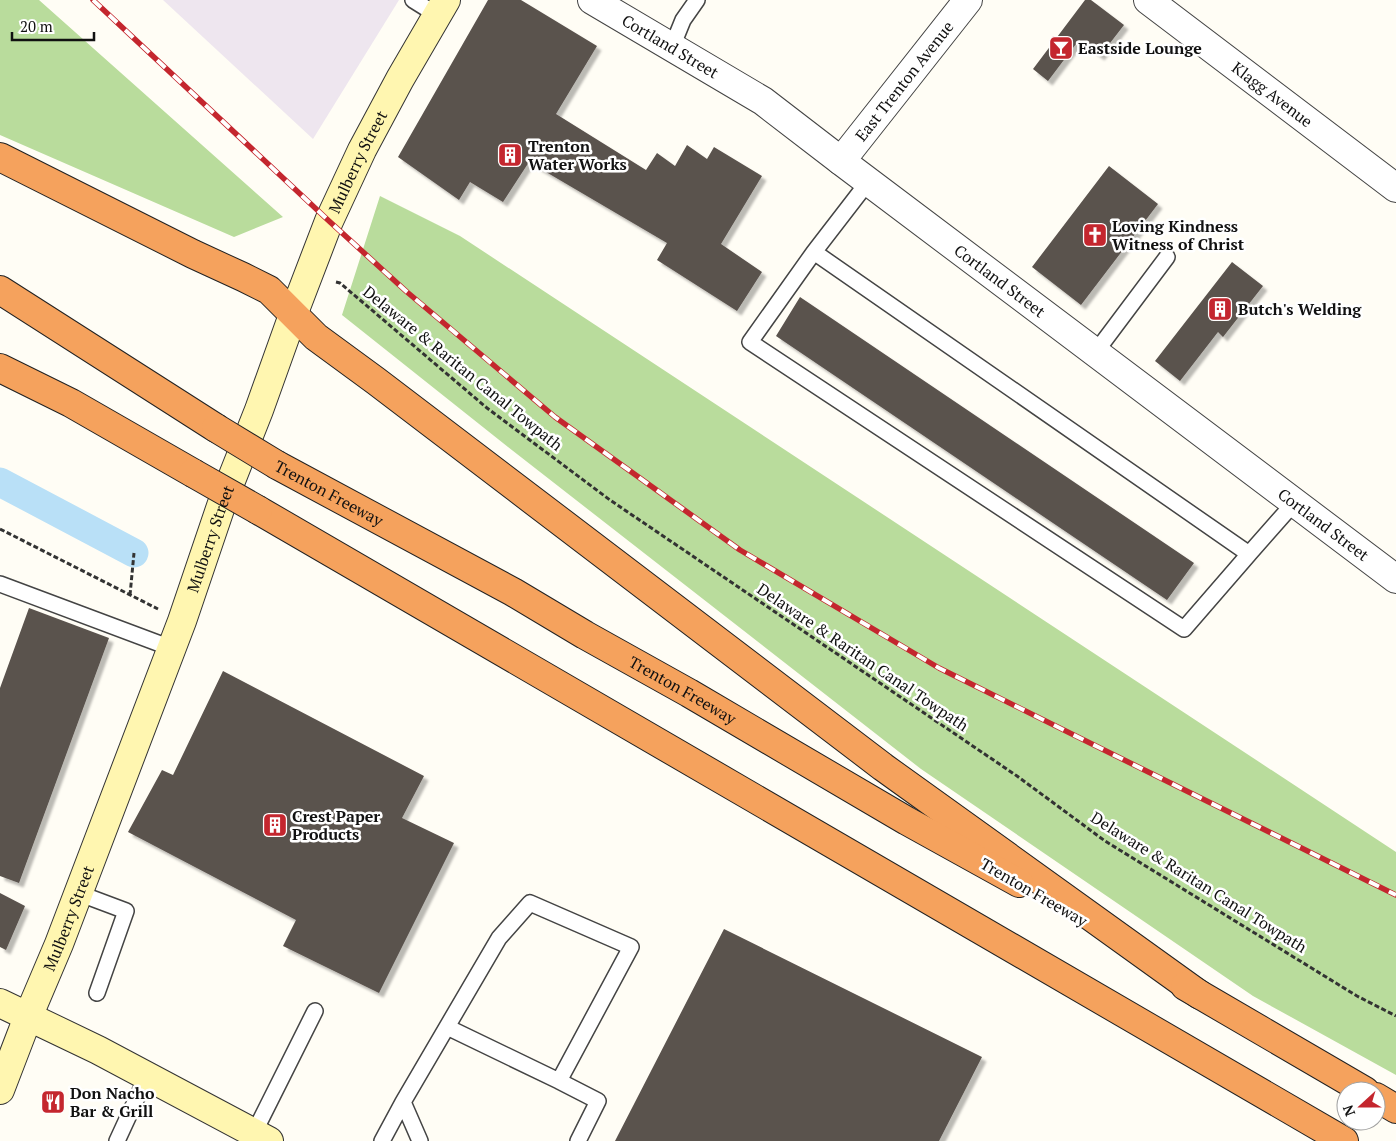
<svg xmlns="http://www.w3.org/2000/svg" width="1396" height="1141" font-family="'PT Serif',serif">
  <style>
    .industrial { fill: #eee6ef }
    .forest { fill: #b9dc9c }
    .lines { fill: none; stroke-linecap: round; stroke-linejoin: round }
    .canal { stroke: #b9e0f7; stroke-width: 29 }
    .building { fill: #5a524d; filter: url(#shadow) }
    .lane-casing { stroke: #444; stroke-width: 18 }
    .street-casing { stroke: #444; stroke-width: 30 }
    .secondary-casing { stroke: #333; stroke-width: 30 }
    .highway-casing { stroke: #222; stroke-width: 30 }
    .path { stroke: #333; stroke-width: 3; stroke-dasharray: 5 2.5; stroke-linecap: butt }
    .lane { stroke: #fff; stroke-width: 15 }
    .street { stroke: #fff; stroke-width: 28 }
    .secondary { stroke: #fff6b0; stroke-width: 28 }
    .highway { stroke: #f5a25d; stroke-width: 28 }
    .rail-casing { stroke: #c4262e; stroke-width: 5.5 }
    .rail { stroke: #fff; stroke-width: 4; stroke-dasharray: 11; stroke-linecap: butt }
    .highway-bridge-casing { stroke: #222; stroke-width: 30; stroke-linecap: butt }
    .highway-bridge { stroke: #f5a25d; stroke-width: 28 }
    .labels { text-anchor: middle; dominant-baseline: central; stroke-width: 5; stroke-linejoin: round; paint-order: stroke }
    .street-label { font-size: 16px; fill: #111; stroke: #fff }
    .poi-label { font-size: 16px; font-weight: bold; fill: #111; stroke: #fff; text-anchor: start }
  </style>
  <defs>
    <filter id="shadow"><feDropShadow dx="4.5" dy="4.5" stdDeviation="1" flood-color="#0004"/></filter>
  </defs>
  <rect width="100%" height="100%" fill="#fffdf5"/>
  <!-- industrial -->
  <path class="industrial" d="M163,0H399L313,139Z"/>
  <!-- forest -->
  <path class="forest" d="M0,0H39L283,217L234,237L0,135Z
    M380,196L460,236L1396,852V1075L1253,996L921,769L508,447L342,315Z"/>
  <g class="lines">
    <!-- canal -->
    <path class="canal" d="M0,482L134,553"/>
  </g>
  <!-- building -->
  <path class="building" d="M488,0H521L597,46L556,114L646,170L657,153L675,166L687,145L707,159L714,147L762,176L721,244L762,272L737,311L657,260L667,243L529,162L503,202L470,182L459,200L398,157Z
    M1085,0H1091L1124,25L1100,56L1079,40L1048,81L1033,69Z
    M1109,166L1158,204L1081,305L1032,267Z
    M1232,262L1263,286L1223,337L1218,332L1180,381L1155,361Z
    M800,297L1194,563L1167,600L776,336Z
    M29,608L109,638L19,883L0,876V688Z
    M223,671L424,776L402,818L454,843L379,993L283,946L296,920L128,832L162,770L173,775Z
    M0,893L25,906L6,950L0,947Z
    M724,929L982,1057L939,1141H615Z"/>
  <g class="lines">
    <defs>
      <path id="lane" d="M413,0L437,15
        M672,47L683,20L697,0
        M868,182L814,252L1249,554L1294,503
        M814,252L750,342L1184,629L1249,554
        M1095,353L1167,257
        M0,584L171,648
        M78,893L126,911L97,993
        M559,1081L598,1101L578,1141
        M403,1102L420,1141
        M254,1133L315,1011
        M117,1141L147,1076
        M382,1141L403,1102L499,938L530,903L631,947L559,1081L447,1027"/>
      <g id="street">
        <path id="s1" d="M592,0L763,101L841,161L1396,579"/>
        <path id="s2" d="M1148,0L1396,188"/>
        <path id="s3" d="M841,161L968,0"/>
      </g>
      <g id="secondary">
        <path d="M0,1003L98,1050L269,1141"/>
        <path id="s4" d="M0,1090L28,1017L59,944L182,621L221,506L259,410L293,315L329,221L362,150L400,79L446,0"/>
      </g>
      <g id="highway">
        <path d="M0,157L193,254L243,277L269,290L316,337L376,381L883,767L1200,995"/>
        <path d="M0,290L216,428"/>
        <path d="M0,368L71,403L193,473"/>
        <path id="s5" d="M277,465L513,592L585,635L689,693L907,821L1019,883"/>
        <path d="M258,510L1344,1141"/>
        <path d="M1185,986L1365,1091"/>
        <path d="M1376,1097L1396,1109"/>
      </g>
    </defs>
    <!-- lane casing -->
    <use href="#lane" class="lane-casing"/>
    <!-- street casing -->
    <use href="#street" class="street-casing"/>
    <!-- secondary casing -->
    <use href="#secondary" class="secondary-casing"/>
    <!-- highway casing -->
    <use href="#highway" class="highway-casing"/>
    <!-- path -->
    <path class="path" d="M336,282L340,283L487,408L610,500L1017,776L1105,841L1357,996L1396,1016
      M0,529L158,609
      M130,595L134,553"/>
    <!-- lane -->
    <use href="#lane" class="lane"/>
    <!-- street -->
    <use href="#street" class="street"/>
    <!-- secondary -->
    <use href="#secondary" class="secondary"/>
    <!-- highway -->
    <use href="#highway" class="highway"/>
    <defs>
      <path id="rail" d="M93,0L329,221L407,292L555,417L740,550L939,668L1396,895"/>
    </defs>
    <!-- rail casing -->
    <use href="#rail" class="rail-casing"/>
    <!-- rail -->
    <use href="#rail" class="rail"/>
    <defs>
      <path id="highway-bridge" d="M216,428L277,465
        M193,473L258,510"/>
    </defs>
    <!-- highway-bridge casing -->
    <use href="#highway-bridge" class="highway-bridge-casing"/>
    <!-- highway-bridge -->
    <use href="#highway-bridge" class="highway-bridge"/>
  </g>
  <!-- icons -->
  <defs>
    <symbol id="bar-square" viewBox="-11 -11 22 22"><rect x="-9" y="-9" width="18" height="18" rx="4" fill="#c4262e" stroke="#fff"/><path d="M-6-5H6L.8 .8V4.5H3.5V6h-7V4.5H-.8V.8Z" fill="#fff"/></symbol>
    <symbol id="building-square" viewBox="-11 -11 22 22"><rect x="-9" y="-9" width="18" height="18" rx="4" fill="#c4262e" stroke="#fff"/><path d="M-4-6H4V6H1V3H-1V6H-4ZM-2.5-4.3h1.7v1.8h-1.7ZM.8-4.3h1.7v1.8H.8ZM-2.5-1h1.7V.8h-1.7ZM.8-1h1.7V.8H.8Z" fill="#fff"/></symbol>
    <symbol id="church-square" viewBox="-11 -11 22 22"><rect x="-9" y="-9" width="18" height="18" rx="4" fill="#c4262e" stroke="#fff"/><path d="M-1.2-6h2.4v3.5h3.3v2.4h-3.3V6h-2.4V-.1h-3.3v-2.4h3.3Z" fill="#fff"/></symbol>
    <symbol id="restaurant-square" viewBox="-11 -11 22 22"><rect x="-9" y="-9" width="18" height="18" rx="4" fill="#c4262e" stroke="#fff"/><path d="M-5-6h1v4h1v-4h1v4h1v-4h1v5L-1.5 .5V6h-2V.5L-5-1ZM5-6V6H3V1.5H1.5Q1.5-4 5-6Z" fill="#fff"/></symbol>
  </defs>
  <g fill-rule="evenodd">
    <use href="#bar-square" x="1047" y="34" width="28" height="28"/>
    <use href="#building-square" x="496" y="141" width="28" height="28"/>
    <use href="#church-square" x="1081" y="221" width="28" height="28"/>
    <use href="#building-square" x="1206" y="295" width="28" height="28"/>
    <use href="#building-square" x="261" y="811" width="28" height="28"/>
    <use href="#restaurant-square" x="39" y="1088" width="28" height="28"/>
  </g>
  <g class="labels">
    <!-- street labels -->
    <g class="street-label">
      <text stroke="none"><textPath href="#s1" startOffset="91">Cortland Street</textPath></text>
      <text stroke="none"><textPath href="#s3" startOffset="102">East Trenton Avenue</textPath></text>
      <text stroke="none"><textPath href="#s2" startOffset="156">Klagg Avenue</textPath></text>
      <text stroke="none"><textPath href="#s4" startOffset="995">Mulberry Street</textPath></text>
      <text stroke="none"><textPath href="#s1" startOffset="496">Cortland Street</textPath></text>
      <text transform="translate(463 368) rotate(39)">Delaware &amp; Raritan Canal Towpath</text>
      <text stroke="none"><textPath href="#s5" startOffset="59">Trenton Freeway</textPath></text>
      <text stroke="none"><textPath href="#s1" startOffset="901">Cortland Street</textPath></text>
      <text stroke="none"><textPath href="#s4" startOffset="590">Mulberry Street</textPath></text>
      <text transform="translate(863 657) rotate(34)">Delaware &amp; Raritan Canal Towpath</text>
      <text stroke="none"><textPath href="#s5" startOffset="464">Trenton Freeway</textPath></text>
      <text transform="translate(1199 882) rotate(32)">Delaware &amp; Raritan Canal Towpath</text>
      <text transform="translate(1034 892) rotate(30)">Trenton Freeway</text>
      <text stroke="none"><textPath href="#s4" startOffset="185">Mulberry Street</textPath></text>
    </g>
    <!-- poi labels -->
    <g class="poi-label">
      <text x="1078" y="48">Eastside Lounge</text>
      <text x="528" y="146">Trenton<tspan x="528" dy="18">Water Works</tspan></text>
      <text x="1112" y="226">Loving Kindness<tspan x="1112" dy="18">Witness of Christ</tspan></text>
      <text x="1238" y="309">Butch's Welding</text>
      <text x="292" y="816">Crest Paper<tspan x="292" dy="18">Products</tspan></text>
      <text x="70" y="1093">Don Nacho<tspan x="70" dy="18">Bar &amp; Grill</tspan></text>
    </g>
  </g>
  <!-- north arrow -->
  <g transform="translate(1361 1106) rotate(249)"><circle r="24" fill="#ffffff" stroke="#a0a0a0"/>
  <path d="M0-4L9 19L0 12L-9 19Z" fill="#c4262e"/>
  <text y="-8" font-size="14" font-weight="bold" text-anchor="middle" fill="#111111">N</text>
  </g>
  <!-- scale -->
  <path d="M12 32v8h82v-8" fill="none" stroke="#111111" stroke-width="2.5"/>
  <text x="20" y="32" font-size="15" fill="#111111" stroke="#ffffff" stroke-width="4" paint-order="stroke">20 m</text>
</svg>
